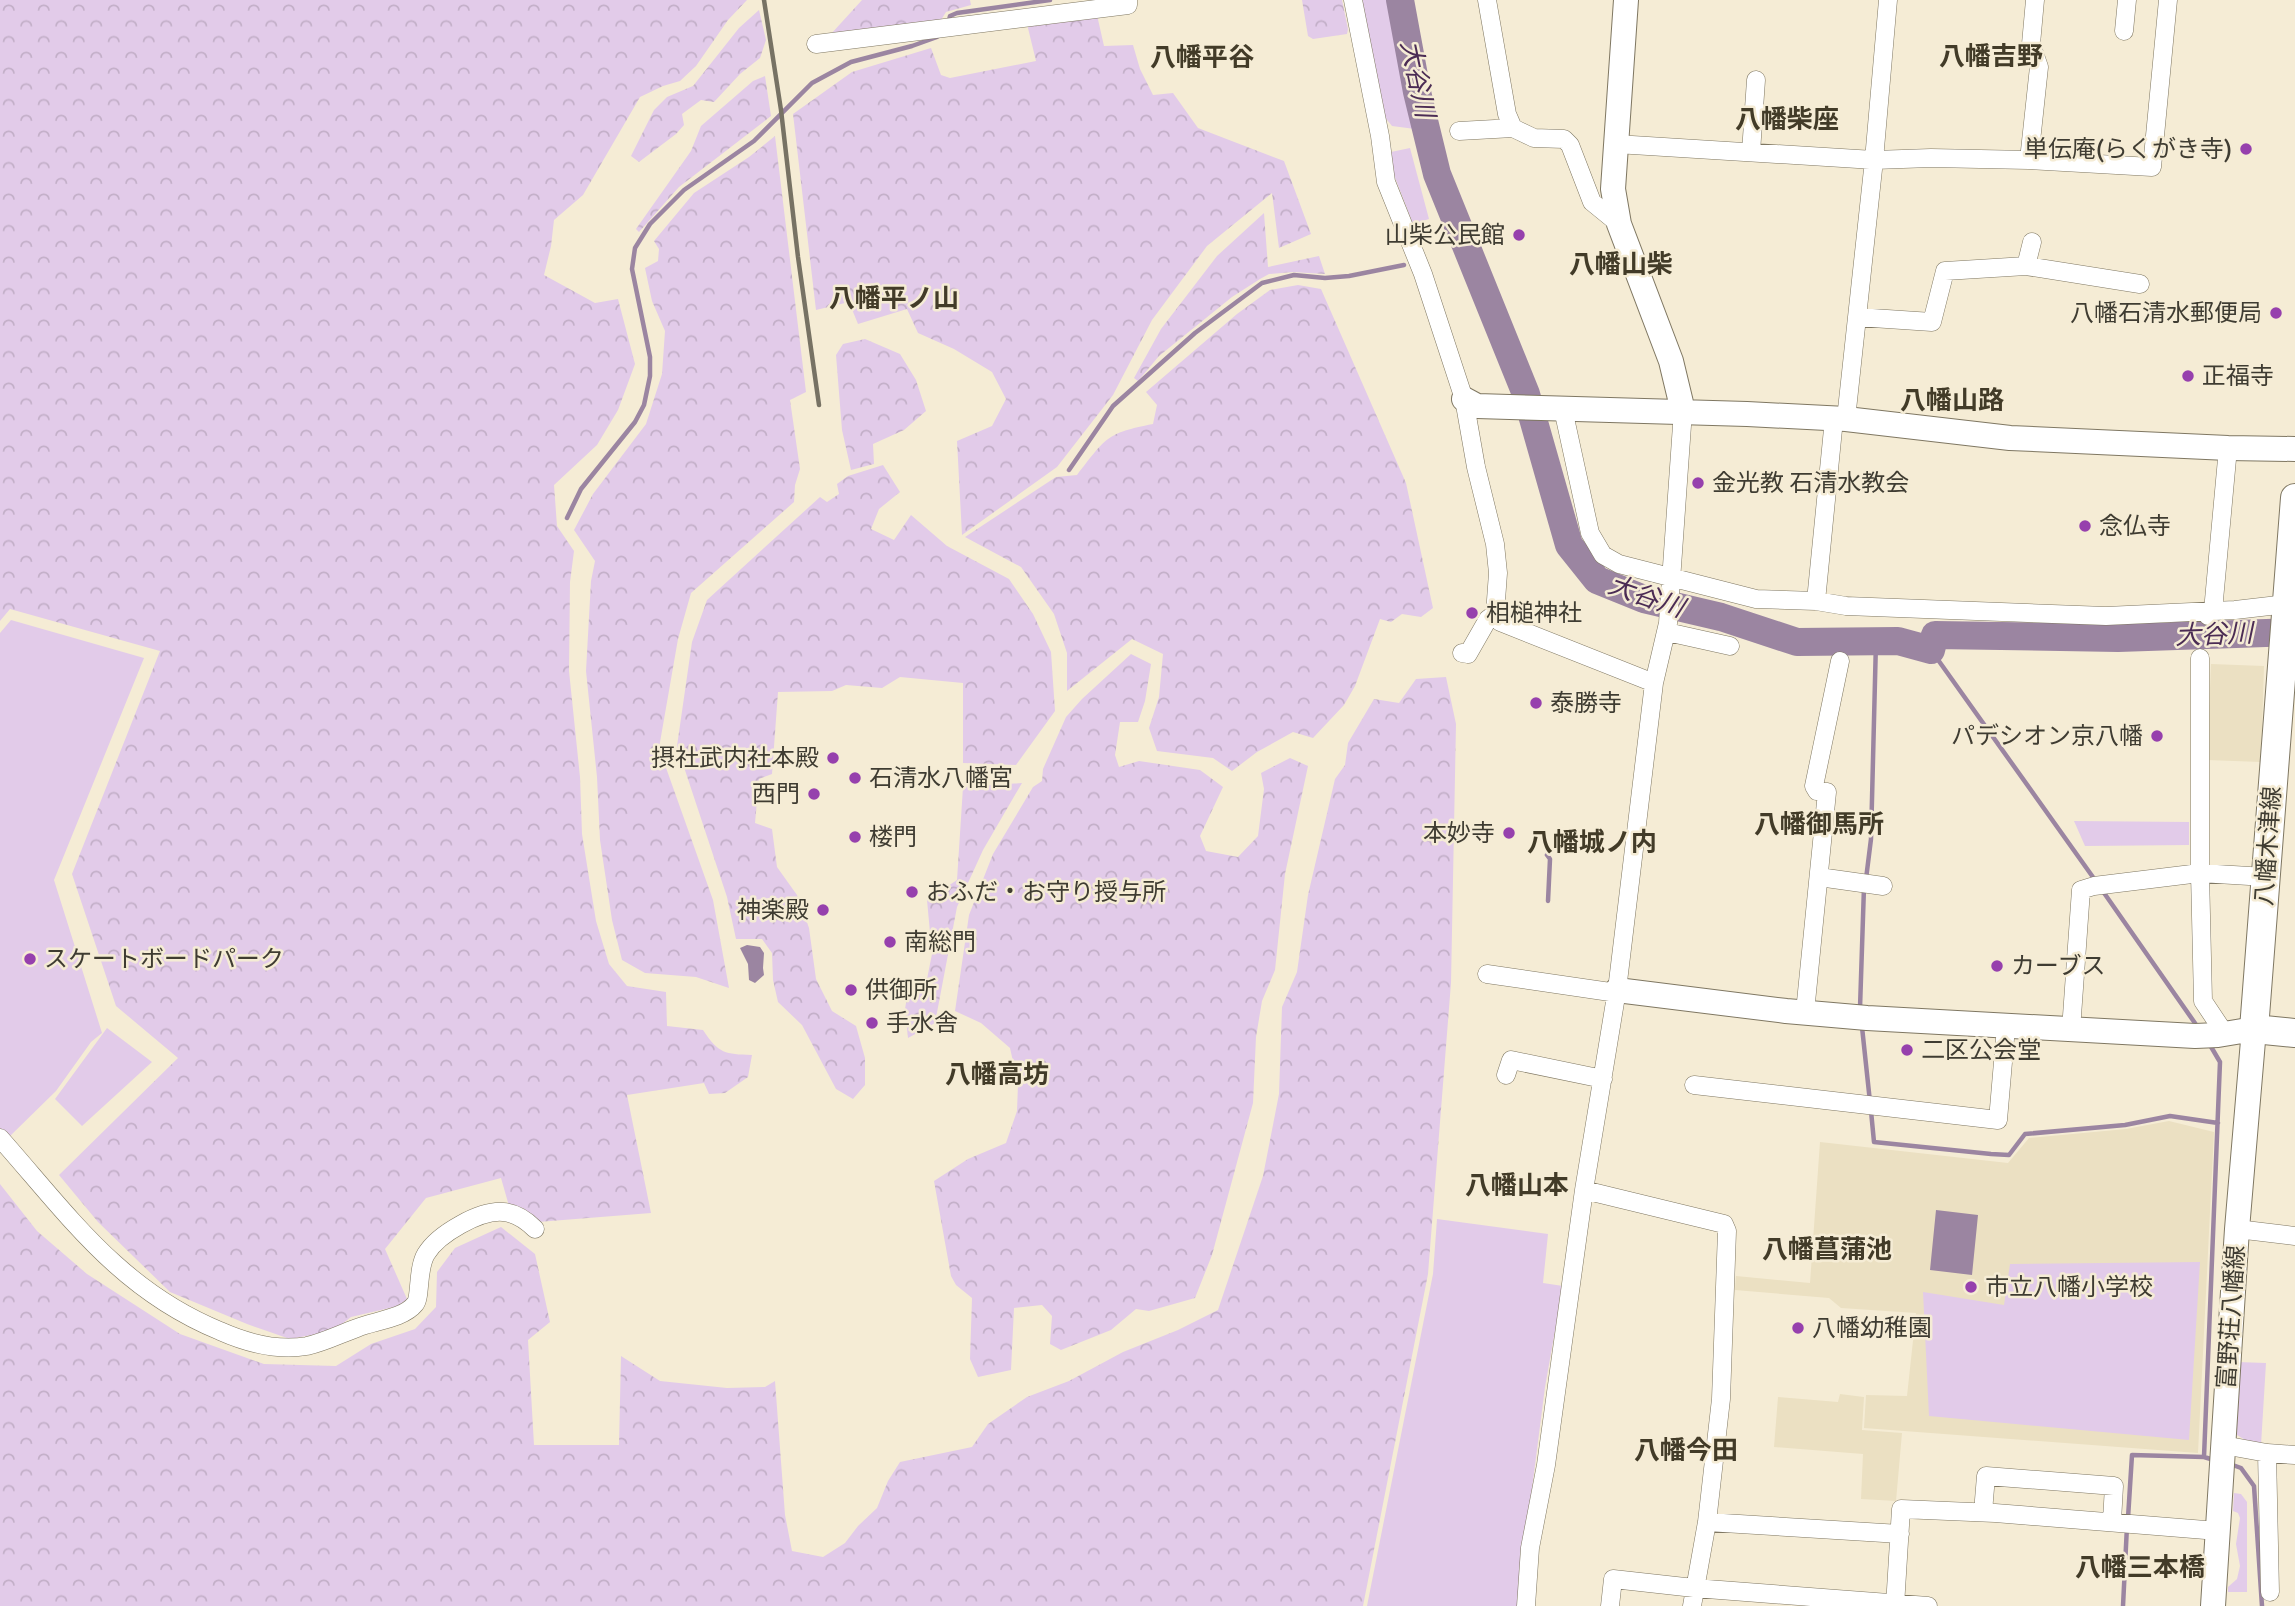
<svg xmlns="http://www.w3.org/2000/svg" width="2295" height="1606" font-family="Signika,'Noto Sans JP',sans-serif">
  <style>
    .built { fill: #ebe0c2 }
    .green { fill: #e2cbe9 }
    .forest { fill: url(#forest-crowns) }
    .water { fill: #9b85a1 }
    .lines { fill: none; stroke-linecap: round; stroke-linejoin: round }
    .stream { stroke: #9b85a1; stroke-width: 4.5 }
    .river { stroke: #9b85a1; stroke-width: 28 }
    .street-casing { stroke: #7f7762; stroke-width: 19 }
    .secondary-casing { stroke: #7f7762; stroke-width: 26 }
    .primary-casing { stroke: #7f7762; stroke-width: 30 }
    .street { stroke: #fff; stroke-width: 18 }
    .secondary { stroke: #fff; stroke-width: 24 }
    .primary { stroke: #fff; stroke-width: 28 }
    .rail { stroke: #777264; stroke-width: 4.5 }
    .poi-dot { fill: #9640ad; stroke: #f5ecd5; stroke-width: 2.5 }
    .labels { text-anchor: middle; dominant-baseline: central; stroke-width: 5; stroke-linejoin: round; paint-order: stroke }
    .poi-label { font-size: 24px; fill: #3f3c32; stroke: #f5ecd5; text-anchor: start }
    .street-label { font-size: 24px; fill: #3f3c32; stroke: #f5ecd5 }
    .neighbourhood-label { font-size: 26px; font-weight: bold; fill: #423b28; stroke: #f5ecd5 }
    .water-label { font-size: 26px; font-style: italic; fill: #4b2c54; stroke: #f5ecd5 }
  </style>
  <defs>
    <pattern id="forest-crowns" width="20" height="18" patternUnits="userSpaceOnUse" patternTransform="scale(1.75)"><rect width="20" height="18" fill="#e2cbe9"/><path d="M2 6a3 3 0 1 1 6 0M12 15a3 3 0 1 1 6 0" fill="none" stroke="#c3afc8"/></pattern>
  </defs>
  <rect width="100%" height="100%" fill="#f5ecd5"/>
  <!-- built -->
  <path class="built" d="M2211,664L2264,666L2261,762L2207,760Z
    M2169,1121L2214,1132L2198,1453L1864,1428L1866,1395L1907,1396L1916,1313L1841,1308L1829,1298L1735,1290L1736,1276L1810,1283L1820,1142L2008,1163L2029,1138L2126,1129Z
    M1840,1394L1864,1397L1862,1430L1902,1433L1896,1501L1861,1499L1863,1454L1774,1447L1778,1397L1838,1402Z"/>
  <!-- green -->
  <path class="green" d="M1359,0H1390L1415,129L1392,126L1383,115Z
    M1410,148L1429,219L1413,224L1392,170L1391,152Z
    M11,620L144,658L54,880L102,1033L91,1042L56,1091L8,1138L0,1128V633Z
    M2074,821L2189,822V845L2085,846Z
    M107,1028L152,1062L82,1126L55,1099Z
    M1437,1219L1548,1234L1543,1283L1563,1286L1545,1387L1517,1606H1367L1433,1274Z
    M2200,1262L2189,1440L1929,1416L1923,1292L2004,1305L2010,1264Z
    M2237,1362L2266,1363L2261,1445L2252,1444L2232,1432Z
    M2234,1493L2241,1494L2247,1502V1592H2228V1587L2237,1579L2240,1566L2236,1544L2240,1518L2238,1513L2233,1511Z"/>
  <!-- forest -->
  <path class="forest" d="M0,0H747L728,20L696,66L680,81L663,86L640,97L583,195L554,220L551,246L544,275L595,303L618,299L635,364L618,410L597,445L554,485L557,526L574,551L570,582L569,671L580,777L582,834L596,921L609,964L627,986L666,992L667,1026L703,1030C719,1054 725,1054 752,1055L748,1077L725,1093L709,1094L704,1083L627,1095L651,1213L538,1222L523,1208L509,1206L501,1178L426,1198L385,1249L407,1299L398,1306L351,1317L333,1331L290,1339L247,1324L170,1292L98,1222L59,1175L178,1058L116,1006L72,874L160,651L10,609L0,621Z
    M862,0H970L971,5L946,12L941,20L831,34Z
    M1302,0H1342L1348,29L1347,34L1313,39L1308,36Z
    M759,10L766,40L760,58L740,74L714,102L701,100L682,114L684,125L676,134L639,162L631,156L654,110L667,97L693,86L739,28Z
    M1097,15L1104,46L1133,45L1140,69L1153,95L1173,93L1198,128L1284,161L1311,234L1279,248L1272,193L1207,246L1152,320L1113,395L1057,467L962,535L957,441L992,426L1006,399L992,372L954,349L918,333L907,309L858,324L849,302L816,310L793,114L852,72L931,48L941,75L950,78L1036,61L1027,24Z
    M765,76L771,116L679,187L639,232L636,229L691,151L701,126L753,81Z
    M775,136L806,392L790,400L800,469L795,485L794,502L691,593L678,639L659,748L713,900L729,988L696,977L645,973L622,960L612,920L600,840L597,777L586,671L591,581L595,561L574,530L593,494L646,424L662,374L665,331L652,301L645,268L658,261L659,249L654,241L694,193L749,157Z
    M1264,213L1268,267L1319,256L1325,274L1293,272L1269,274L1260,279L1232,297L1159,356L1138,381L1134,378L1161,329L1217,256Z
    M1298,285L1321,289L1406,483L1433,608L1421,617L1402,614L1391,622L1380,619L1355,686L1344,705L1313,738L1293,732L1257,752L1232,771L1213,758L1157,751L1149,728L1159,697L1163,654L1132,639L1067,691V653L1054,614L1021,567L965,537L1056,477L1077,475C1106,438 1106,433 1153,424L1157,405L1146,392L1237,314L1270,290Z
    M865,339L900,354L916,380L926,411L904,430L873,444L874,464L851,470L842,430L836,355L843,344Z
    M883,465L900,492L879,509L871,529L894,540L911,515L947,546L1009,579L1033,614L1051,652L1055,711L1016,765L963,763V683L900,677L882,688L846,685L832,691L778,692L772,774L759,779L755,823L772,829L777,867L797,895L809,928L816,979L832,1011L856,1026L865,1058V1085L853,1099L836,1089L802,1025L778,1002L773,980L772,953L762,939H736L727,897L677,746L692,642L707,600L820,497L827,502L839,494L837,484L848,476Z
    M1131,654L1151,664L1145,701L1138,722H1120L1115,755L1119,767L1139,761L1200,770L1223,787L1200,836L1206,851L1238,857L1258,836L1264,789L1261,773L1290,758L1308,766L1285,874L1275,970L1262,1001L1256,1037L1253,1103L1212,1255L1195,1298L1149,1311L1136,1309L1111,1330L1061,1350L1050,1344L1052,1316L1042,1305L1014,1308L1011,1370L978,1377L970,1359L972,1298L956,1285L951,1276L934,1181L968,1159L1006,1143L1017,1111L1018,1084L1010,1048L981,1023L955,1011L969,915L993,854L1033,787L1042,781L1043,769L1066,717L1082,699Z
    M1446,677L1456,724L1451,983L1428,1274L1363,1606H0V1184L37,1231L87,1274L180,1334L264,1364L336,1366L371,1344L415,1329L436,1307L437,1272L455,1248L501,1227L535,1254L550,1322L528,1340L534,1445H619L621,1356L660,1381L727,1388L765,1387L775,1381L785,1515L792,1551L823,1557L845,1543L858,1526L877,1508L888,1481L900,1462L972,1447L988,1424L1027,1397L1069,1381L1123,1352L1178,1330L1218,1310L1263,1176L1279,1094L1282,1007L1297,972L1308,895L1335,779L1345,765L1348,743L1374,699L1399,703L1416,679Z
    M1022,783L983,850L957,907L935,1023L908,1038L905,1009L907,997L926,984L932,954L927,900L957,880L963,787Z"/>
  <!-- water -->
  <path class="water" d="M747,945L760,947L764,953L763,968L764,975L755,983L749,980L748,964L740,948Z
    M1936,1210L1978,1215L1972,1275L1930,1270Z"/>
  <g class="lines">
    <!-- stream -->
    <path class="stream" d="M948,24L950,16L957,13L1050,0
      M1069,470L1113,406L1195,333L1262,283L1294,275L1325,278L1349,276L1404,265
      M567,518L581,489L635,422L644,405L650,376V357L632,269L635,248L650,224L684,190L754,141L812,83L851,62L912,46L937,37
      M1931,650L2095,880
      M1547,855L1550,859L1548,901
      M1866,879L1871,839L1876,641
      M2102,890L2197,1026
      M1860,1008L1864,887
      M1862,1027L1870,1102
      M1871,1111L1874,1142L1991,1154L2009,1155L2025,1134L2125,1125L2170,1116L2218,1123
      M2204,1457L2220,1062L2210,1045
      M2230,1464L2241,1468L2254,1486L2262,1606
      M2128,1518L2132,1455L2204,1457L2214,1460
      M2123,1606L2127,1526"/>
    <!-- river -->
    <path class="river" d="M1400,0L1417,92L1437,174L1526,394L1569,545L1597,580L1644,599L1721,617L1797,642L1898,641L1931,650L1935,635L2118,638L2295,632"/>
    <defs>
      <path id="street" d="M1353,0L1380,136L1386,182L1423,274L1464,399L1476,467L1495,544L1498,573L1495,614L1500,622L1654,683
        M1487,0L1507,114L1513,128L1534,138L1564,139L1570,145L1592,202L1619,224
        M2124,31L2127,0
        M816,44L1128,5V0
        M1459,131L1513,128
        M1616,144L1874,160L1931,158L2029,160L2152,167L2168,0
        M1751,152L1756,80
        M2029,160L2039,67L2031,44L2035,0
        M2026,266L2032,242
        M1857,317L1932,322L1945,271L2026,266L2140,284
        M1563,409L1590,533L1603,555L1619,564L1756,599L1816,601L1846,606L2106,616L2235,610L2295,603
        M1846,419L1874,160L1888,0
        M1816,601L1834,419
        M2208,616L2213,611L2228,448
        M1667,632L1730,646
        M1462,653L1468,654L1488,619L1495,614
        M2200,658V873L2266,877
        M1819,877L1883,886
        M1487,974L1617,993
        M1805,1012L1827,792L1817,791L1814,786L1840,661
        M2071,1030L2081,890L2094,886L2200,873L2203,1001L2225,1034
        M1506,1075L1511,1060L1603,1079
        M1694,1085L1998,1120L2006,1027
        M0,1138C69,1216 120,1290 220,1331C247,1343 278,1351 307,1346C325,1342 340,1334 357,1328C373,1321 403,1319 415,1304C421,1297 417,1269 426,1254C438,1234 480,1210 503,1212C516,1213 526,1220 535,1229
        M1584,1190L1724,1224L1727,1231L1721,1399L1707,1522L1692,1606
        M2237,1229L2295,1236
        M2223,1445L2267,1453L2295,1455
        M2267,1453L2270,1592
        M1983,1512L1986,1476L2114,1486L2112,1521
        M1707,1522L1900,1534
        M1526,1606L1530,1548L1546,1465L1584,1190L1617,990L1654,683L1668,623L1683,411
        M1610,1606L1613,1579L1694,1588L1928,1606
        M1895,1606L1901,1509L1995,1513L2218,1531"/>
      <path id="secondary" d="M1626,0L1613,189L1619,224L1671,361L1683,411
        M1464,399L1477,406L1747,414L1846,419L2010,438L2228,448L2295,449
        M1617,990L1786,1011L1867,1018L2195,1036L2218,1035L2254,1029L2237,1229L2213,1606"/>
      <path id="primary" d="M2295,498L2254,1029L2295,1033"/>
    </defs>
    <!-- street casing -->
    <use href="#street" class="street-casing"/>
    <!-- secondary casing -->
    <use href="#secondary" class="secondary-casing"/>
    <!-- primary casing -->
    <use href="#primary" class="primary-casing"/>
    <!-- street -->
    <use href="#street" class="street"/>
    <!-- secondary -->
    <use href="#secondary" class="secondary"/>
    <!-- primary -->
    <use href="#primary" class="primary"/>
    <!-- rail -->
    <path class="rail" d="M764,0L781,110L798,257L819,405"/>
  </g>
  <!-- markers -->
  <g class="poi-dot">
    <circle cx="2246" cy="149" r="7"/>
    <circle cx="1519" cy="235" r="7"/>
    <circle cx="2276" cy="313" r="7"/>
    <circle cx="2188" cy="376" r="7"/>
    <circle cx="1698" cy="483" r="7"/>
    <circle cx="2085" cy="526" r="7"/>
    <circle cx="1472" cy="613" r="7"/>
    <circle cx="1536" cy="703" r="7"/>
    <circle cx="2157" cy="736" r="7"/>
    <circle cx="833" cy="758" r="7"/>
    <circle cx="855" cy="778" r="7"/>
    <circle cx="814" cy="794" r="7"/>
    <circle cx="1509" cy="833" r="7"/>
    <circle cx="855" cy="837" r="7"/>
    <circle cx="912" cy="892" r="7"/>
    <circle cx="823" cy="910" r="7"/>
    <circle cx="890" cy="942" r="7"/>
    <circle cx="30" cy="959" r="7"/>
    <circle cx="1997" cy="966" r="7"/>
    <circle cx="851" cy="990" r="7"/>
    <circle cx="872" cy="1023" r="7"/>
    <circle cx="1907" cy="1050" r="7"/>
    <circle cx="1971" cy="1287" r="7"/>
    <circle cx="1798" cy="1328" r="7"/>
  </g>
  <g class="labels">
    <!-- poi labels -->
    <g class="poi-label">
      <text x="2232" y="149" text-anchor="end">単伝庵(らくがき寺)</text>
      <text x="1505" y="235" text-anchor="end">山柴公民館</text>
      <text x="2262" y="313" text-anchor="end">八幡石清水郵便局</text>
      <text x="2202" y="376">正福寺</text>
      <text x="1712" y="483">金光教 石清水教会</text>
      <text x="2099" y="526">念仏寺</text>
      <text x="1486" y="613">相槌神社</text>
      <text x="1550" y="703">泰勝寺</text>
      <text x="2143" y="736" text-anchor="end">パデシオン京八幡</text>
      <text x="819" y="758" text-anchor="end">摂社武内社本殿</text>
      <text x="869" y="778">石清水八幡宮</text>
      <text x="800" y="794" text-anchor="end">西門</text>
      <text x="1495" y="833" text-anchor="end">本妙寺</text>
      <text x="869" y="837">楼門</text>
      <text x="926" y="892">おふだ・お守り授与所</text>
      <text x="809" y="910" text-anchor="end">神楽殿</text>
      <text x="904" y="942">南総門</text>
      <text x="44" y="959">スケートボードパーク</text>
      <text x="2011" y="966">カーブス</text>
      <text x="865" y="990">供御所</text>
      <text x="886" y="1023">手水舎</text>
      <text x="1921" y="1050">二区公会堂</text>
      <text x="1985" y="1287">市立八幡小学校</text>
      <text x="1812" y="1328">八幡幼稚園</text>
    </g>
    <!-- street labels -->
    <g class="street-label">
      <text transform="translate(2268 846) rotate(-86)">八幡木津線</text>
      <text transform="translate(2231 1317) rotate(-86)">富野荘八幡線</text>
    </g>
    <!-- neighbourhood labels -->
    <g class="neighbourhood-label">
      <text x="1991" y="57">八幡吉野</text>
      <text x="1202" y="58">八幡平谷</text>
      <text x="1787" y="120">八幡柴座</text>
      <text x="1621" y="265">八幡山柴</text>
      <text x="894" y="299">八幡平ノ山</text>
      <text x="1952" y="401">八幡山路</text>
      <text x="1819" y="825">八幡御馬所</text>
      <text x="1592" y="843">八幡城ノ内</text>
      <text x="997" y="1075">八幡高坊</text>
      <text x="1517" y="1186">八幡山本</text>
      <text x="1827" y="1250">八幡菖蒲池</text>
      <text x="1686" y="1451">八幡今田</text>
      <text x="2140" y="1568">八幡三本橋</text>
    </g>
    <!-- water labels -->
    <g class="water-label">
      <text transform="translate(1417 79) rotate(78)">大谷川</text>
      <text transform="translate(1646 597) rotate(19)">大谷川</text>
      <text transform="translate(2214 635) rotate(-2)">大谷川</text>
    </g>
  </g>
</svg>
